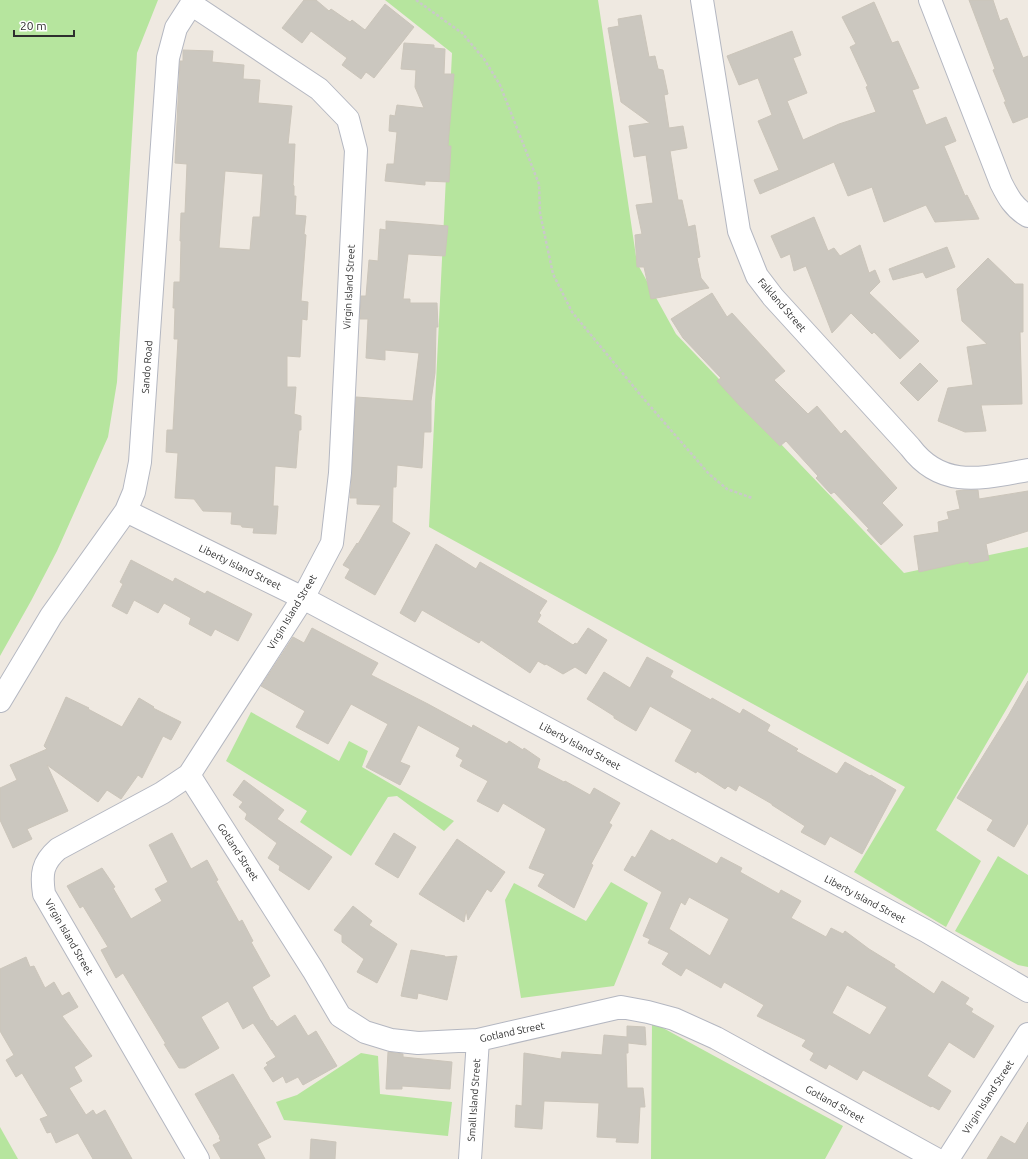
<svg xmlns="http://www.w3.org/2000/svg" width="1028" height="1159" font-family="Ubuntu,sans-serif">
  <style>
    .green { fill: #b6e59e }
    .building { fill: #cbc7bf; stroke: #cbc5ba; fill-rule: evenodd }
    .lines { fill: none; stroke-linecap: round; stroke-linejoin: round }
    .street-casing { stroke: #b4b7c1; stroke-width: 24 }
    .path { stroke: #c9c9c9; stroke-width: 2.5; stroke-dasharray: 3 2; stroke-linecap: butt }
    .street { stroke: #fff; stroke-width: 22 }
    .labels { text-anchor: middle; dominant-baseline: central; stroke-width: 3; stroke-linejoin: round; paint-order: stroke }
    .street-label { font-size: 10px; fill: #2e2e2e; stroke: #fff }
  </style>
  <rect width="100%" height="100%" fill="#efe9e1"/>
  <!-- green -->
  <path class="green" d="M0,0H158L137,53L117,382L108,437L57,551L31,601L0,656Z
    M385,0H598L637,263L676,334L904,573L1028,547V672L936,830L981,861L946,927L854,872L905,787L429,527L452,53Z
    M251,712L339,761L349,741L368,751L362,767L454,821L444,831L397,796L388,797L351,856L300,822L307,811L226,761Z
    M998,856L1028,875V967L1018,965L955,931Z
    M611,882L648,903L614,986L521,998L505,900L514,883L586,921Z
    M652,1022L843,1126L825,1159H651Z
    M361,1053L378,1056L380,1094L452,1102L448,1136L284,1120L276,1102L297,1095Z
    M0,1127L18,1159H0Z"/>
  <!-- building -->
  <path class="building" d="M304,0H316L329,11L331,9L350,22L352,20L365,30L385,4L414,27L374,78L366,72L361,79L342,65L347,58L311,31L302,43L282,28Z
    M969,0H993L1000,21L1007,18L1023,58L1028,56V117L1013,123L1004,102H1006L993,70L995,69Z
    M874,2L892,43L898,41L919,88L912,90L926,125L946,117L956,141L944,146L965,196L967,195L979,219L935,222L926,205L884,222L872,187L848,196L834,162L760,194L754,180L779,170L758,121L772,115L758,78L739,85L727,56L792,31L801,55L793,58L807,93L787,101L803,140L839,124L876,112L866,87L868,86L850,47L856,44L842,17Z
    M641,15L649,57L655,56L658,69L663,70L668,94L664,95L669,128L683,126L687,148L670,151L678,200H682L688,227L695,225L700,257L697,258L701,278L709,288L651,299L644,267H637L635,235L642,234L636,205L653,203L646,155L634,157L629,126L650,123L621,102L608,28L619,26L618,19Z
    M404,43L434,45V48L445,49L444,74H454L448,146H451L449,182L425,181V185L385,181L387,164H394L397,132L389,131L390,115L395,116L397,105L424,108L415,87L416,70L401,69Z
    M183,50L213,51L212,62L244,65L243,79L260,80L258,103L292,106L288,144H295L293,185L294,186V196H296L295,215L306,216L304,234L306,235L301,301L308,302L307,320L302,319L300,357L287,356V387H296L294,414L301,416V430H299L296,468L275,466L273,506H278L276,534L253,533L254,528L242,527L241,525L231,524L232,512L203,511L194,499L175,498L178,453L166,452L167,430H173L178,339H174L175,308H173L174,282H180L181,241H180L181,213H185L187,164L175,163L180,61H183ZM225,171L263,174L260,217H253L250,250L219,248Z
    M814,217L828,251L834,248L840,256L860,245L869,273L875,270L880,282L869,293L919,341L900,359L874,332L872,334L851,313L832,333L806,266L794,271L790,254L781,258L771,236Z
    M386,221L448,226L445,256L408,254L403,299H410V303H437L438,327H436L435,373L431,401V432H424L422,468L397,465L396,487H393L392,522L410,533L375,595L345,578L350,569L343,565L357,543L358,544L381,505L357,504V498H350L352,474L356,397L413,401L419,353L385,350V360L366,358L368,319H360L361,296H366L369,260L378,261L380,229L386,230Z
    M947,247L955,267L926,278L923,272L893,280L889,269Z
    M988,258L1015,284H1023V332H1020L1022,404L981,405L986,431L965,432L938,421L948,388L973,385L967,347L987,344L962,321L957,289Z
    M712,293L727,317L732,313L785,371L774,380L808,414L817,406L841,434L845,430L897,488L882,503L903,525L881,545L867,530L869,529L834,492L831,494L816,478L818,476L786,441L780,446L740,406L717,381L721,378L683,338L671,319Z
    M920,363L938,381L918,401L900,383Z
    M964,490H978L979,499L1028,491V531L986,544L989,560L969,564V561L919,572L914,536L939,532L938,522L949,519L947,512L960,509L956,491Z
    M436,544L476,569L480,562L547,601L539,613L541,615L537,622L573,645L575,643L577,644L588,628L607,640L586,674L575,667L563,674L546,664L545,665L538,661L530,673L481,640L479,643L422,610L415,622L400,613Z
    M131,560L173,582L175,578L205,594L207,591L252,614L238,641L215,629L211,636L189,624L191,618L164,603L158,613L134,600L127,614L112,606L123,584L120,582Z
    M312,628L378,663L371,675L428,704L472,728L473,725L507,744L509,741L523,750L524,748L540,759L537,768L564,782L565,781L590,795L594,788L620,803L609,823L612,825L591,864L593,865L574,908L538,886L545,874L529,868L546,829L503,803L498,812L477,801L488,781L460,766L463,760L456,756L460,748L418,725L400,762L410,766L400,785L366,767L388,724L351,704L328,744L296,727L305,711L261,686L293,637L304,643Z
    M647,657L673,671L670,677L711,700L712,698L740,714L743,709L770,725L767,731L798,749L796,751L837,774L845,762L870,776L871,775L896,790L862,854L830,836L825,845L801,832L805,826L772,805V804L739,785L736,791L728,786L725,789L697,771L696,773L675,761L692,730L650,706L636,731L614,718V716L587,699L604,672L630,688Z
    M1028,681V823L1014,847L987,830L993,820L957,798L1008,716Z
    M66,697L89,708L88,709L122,727L139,698L154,707L153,708L181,722L171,740L163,736L142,778L138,775L121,799L107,790L98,802L47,765L68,811L27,829L32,839L13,848L0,820V788L17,780L10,765L47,749L44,746Z
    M244,780L284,810L277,819L332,857L309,890L279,870L280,866L268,858L277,843L245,819L247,814L239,807L243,802L233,795Z
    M651,830L670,841L672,839L717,864L721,857L742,868L740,872L779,894L781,890L801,901L791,918L826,937L831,928L843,934L845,931L869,949L895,965L894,967L934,994L942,981L969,998L965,1004L973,1009L971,1012L994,1026L974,1058L949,1042L927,1076L951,1091L939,1110L932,1106L931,1107L863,1070L857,1080L829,1064L826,1069L810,1060L814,1053L802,1046L806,1040L757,1016L764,1005L724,982L721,988L686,968L681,976L662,964L669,953L648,943L650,939L643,936L662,892L624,870L632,856L635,858ZM689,897L729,919L710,956L669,929L681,902L685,905ZM847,985L887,1007L870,1035L832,1013Z
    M172,833L191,869L207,860L218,880L216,881L239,922L242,920L253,941L251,942L270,976L252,987L271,1021L272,1020L277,1027L295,1015L308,1036L316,1031L337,1066L303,1085L298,1077L286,1083L283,1076L273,1082L264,1068L268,1065L266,1063L276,1057L253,1023L243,1029L228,1001L201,1017L219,1048L185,1068H179L164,1044H166L123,973L116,978L101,950L108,947L83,906L80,908L67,886L102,868L115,887L113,888L131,919L162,901L155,889L168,882L149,845Z
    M394,833L416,847L398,878L375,864Z
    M457,839L505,872L491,892L487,889L468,920L466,910L464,922L419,894Z
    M353,906L372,921L369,925L397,944L377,983L357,972L364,959L342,942V935L334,930Z
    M411,950L445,956V957L457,956L447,1000L418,993L417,999L401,996Z
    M26,957L30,967L34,966L45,988L54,982L62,996L69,992L78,1007L62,1016L92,1056L74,1067L82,1081L69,1088L86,1115L93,1110L96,1115L105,1110L132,1159H93L78,1133L56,1143L51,1132L47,1133L40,1119L48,1116L22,1073L16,1077L6,1060L14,1055L0,1031V969Z
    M627,1026L645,1027L646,1045L628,1043V1053H626L627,1088H643L645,1107H640L638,1143L616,1142L617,1138L597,1137L599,1103L544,1101L542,1129L515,1127L516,1105L522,1106L524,1053L561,1059L562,1052L602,1055L604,1035L627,1037Z
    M388,1052L403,1054V1057L452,1062L450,1089L402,1086V1089H386Z
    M233,1074L271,1137L257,1144L265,1159H221L213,1145L221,1141L219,1138L220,1137L195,1094Z
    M1028,1122V1159H987L1001,1136L1015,1144Z
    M311,1139L336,1142L335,1159H310Z"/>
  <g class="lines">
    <defs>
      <path id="street" d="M702,0L739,231L757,276L773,297L910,447C942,490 983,478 1028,470
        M930,0L1001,183C1008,197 1014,208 1028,216
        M191,4L319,89L348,119L356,150L340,473L332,543L303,598L189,775L162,793L58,849C42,863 41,874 44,894L198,1159
        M126,511L303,598L926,931L1028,991
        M0,701L51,616L126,511L134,492L140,462L168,58L176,28L194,0
        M189,775L313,970L340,1016L365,1032L391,1040L418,1043L478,1040L621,1007L648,1012L674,1019L716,1038L936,1159
        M470,1159L478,1040
        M948,1159L1028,1034"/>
    </defs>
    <!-- street casing -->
    <use href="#street" class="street-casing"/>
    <!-- path -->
    <path class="path" d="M416,0L462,33L484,59L500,85L539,184L540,213L553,274L572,312L643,398L709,474L727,489L752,498"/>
    <!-- street -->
    <use href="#street" class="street"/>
  </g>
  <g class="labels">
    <!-- street labels -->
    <g class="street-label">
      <text transform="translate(349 287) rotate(-87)">Virgin Island Street</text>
      <text transform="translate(782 305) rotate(49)">Falkland Street</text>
      <text transform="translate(147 367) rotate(-86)">Sando Road</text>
      <text transform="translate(240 567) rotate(26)">Liberty Island Street</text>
      <text transform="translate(292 612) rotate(-59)">Virgin Island Street</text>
      <text transform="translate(580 746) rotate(28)">Liberty Island Street</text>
      <text transform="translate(238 852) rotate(57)">Gotland Street</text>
      <text transform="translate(865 899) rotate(28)">Liberty Island Street</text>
      <text transform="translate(69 937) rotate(60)">Virgin Island Street</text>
      <text transform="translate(512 1032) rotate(-12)">Gotland Street</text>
      <text transform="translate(988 1097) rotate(-57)">Virgin Island Street</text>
      <text transform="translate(474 1100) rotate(-86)">Small Island Street</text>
      <text transform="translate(835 1104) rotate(29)">Gotland Street</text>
    </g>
  </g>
  <!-- scale -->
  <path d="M14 30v6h60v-6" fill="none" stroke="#2e2e2e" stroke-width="2"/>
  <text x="20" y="30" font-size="12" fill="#2e2e2e" stroke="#ffffff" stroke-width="3" paint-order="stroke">20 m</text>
</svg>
